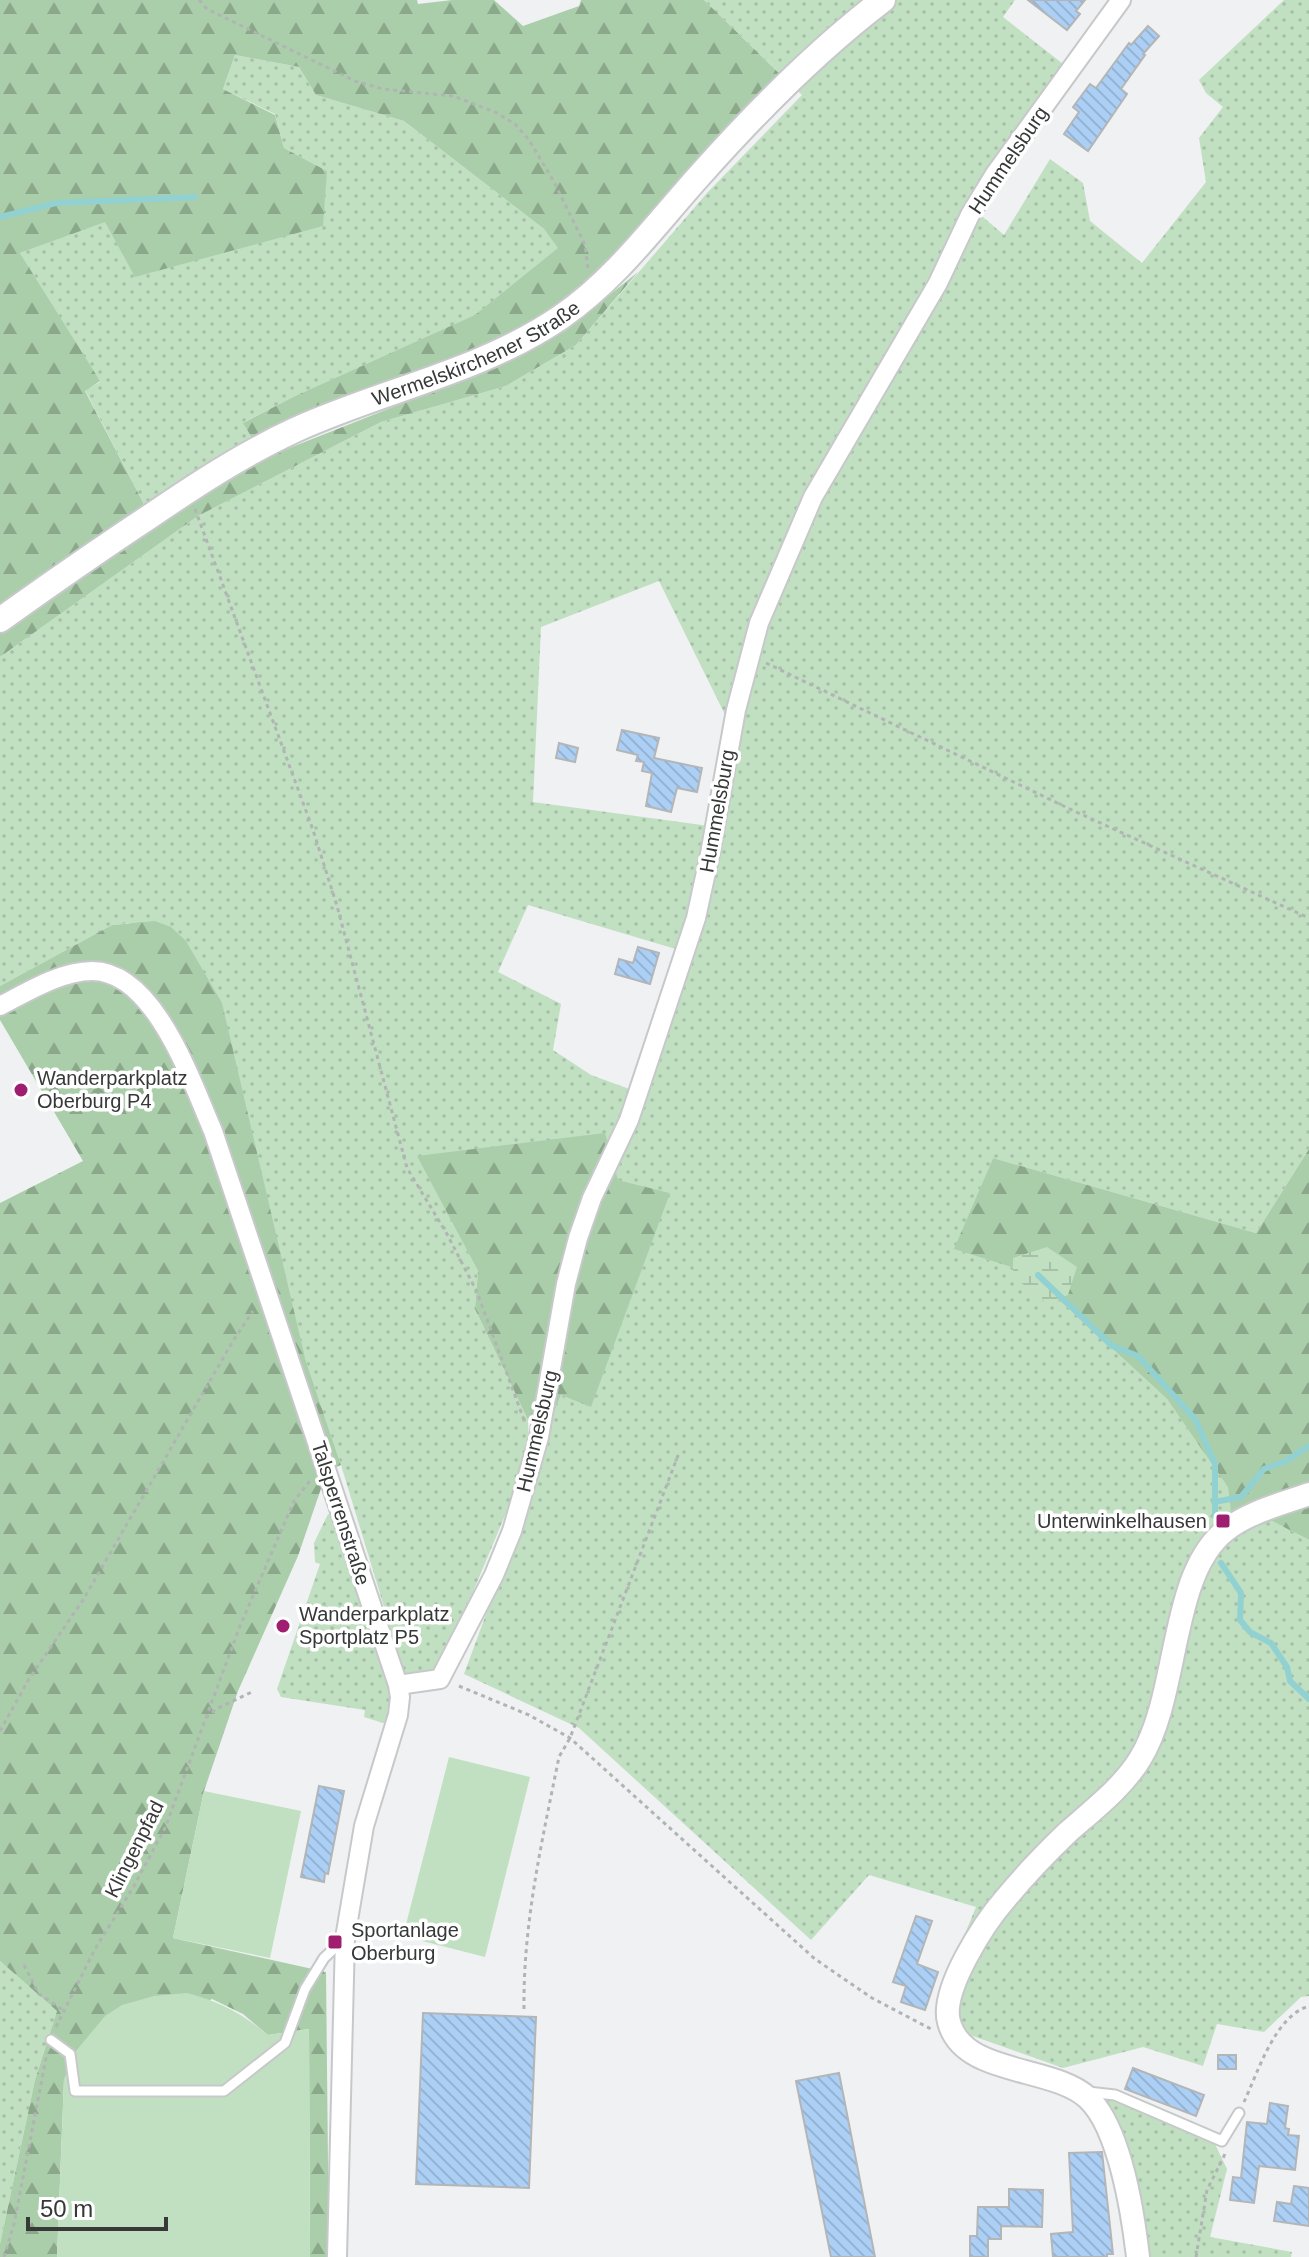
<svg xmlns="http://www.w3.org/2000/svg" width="1309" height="2257" font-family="Helvetica,sans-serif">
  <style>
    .grass { fill: url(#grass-dots); fill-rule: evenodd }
    .forest { fill: url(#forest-firs) }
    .wetland { fill: url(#wetland-marsh) }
    .pitch { fill: #c1e0c1 }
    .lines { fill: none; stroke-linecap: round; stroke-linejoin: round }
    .stream { stroke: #92d1d1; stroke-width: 6 }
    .building { fill: url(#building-back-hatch); stroke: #b3b5b7; stroke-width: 2 }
    .service-casing { stroke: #c7c8ca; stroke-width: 13 }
    .minor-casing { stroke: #c7c8ca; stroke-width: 22 }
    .tertiary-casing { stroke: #c7c8ca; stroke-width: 26 }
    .secondary-casing { stroke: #c7c8ca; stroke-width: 28 }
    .path { stroke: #b1b3b4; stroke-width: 3; stroke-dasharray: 4 4; stroke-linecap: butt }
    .service { stroke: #fff; stroke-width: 9 }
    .minor { stroke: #fff; stroke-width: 18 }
    .tertiary { stroke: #fff; stroke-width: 22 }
    .secondary { stroke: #fff; stroke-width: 24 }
    .poi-dot { fill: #a01e6f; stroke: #fff; stroke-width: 3 }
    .labels { text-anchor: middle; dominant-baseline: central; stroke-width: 7; stroke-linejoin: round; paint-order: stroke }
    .street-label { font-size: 20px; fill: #373838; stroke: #fff }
    .poi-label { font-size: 20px; fill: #373838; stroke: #fff; text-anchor: start }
  </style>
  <defs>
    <pattern id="grass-dots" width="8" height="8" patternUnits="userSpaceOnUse" patternTransform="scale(2)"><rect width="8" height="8" fill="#c1e0c1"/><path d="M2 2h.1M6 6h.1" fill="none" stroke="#a6c1a7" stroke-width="1.8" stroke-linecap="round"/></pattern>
    <pattern id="forest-firs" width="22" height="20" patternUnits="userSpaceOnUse" patternTransform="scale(2)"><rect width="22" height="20" fill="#aaceaa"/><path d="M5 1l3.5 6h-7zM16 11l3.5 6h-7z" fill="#8ba88b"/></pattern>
    <pattern id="wetland-marsh" width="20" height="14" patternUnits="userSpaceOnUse" patternTransform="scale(2)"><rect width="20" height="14" fill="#c1e0c1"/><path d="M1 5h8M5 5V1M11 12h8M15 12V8" fill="none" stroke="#a6c1a7"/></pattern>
    <pattern id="building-back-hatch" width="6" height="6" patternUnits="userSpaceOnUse" patternTransform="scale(2)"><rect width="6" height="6" fill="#acd0f5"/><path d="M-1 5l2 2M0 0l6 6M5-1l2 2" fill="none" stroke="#95b3d3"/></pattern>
  </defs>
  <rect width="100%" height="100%" fill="#eff1f3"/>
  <!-- grass -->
  <path class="grass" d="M704,0H1015L1003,17L1067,67L977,212L1004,235L1050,159L1083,183L1090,221L1142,263L1206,182L1199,138L1223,107L1206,93L1199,80L1284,0H1309V1149L1256,1233L993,1158L955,1249L1030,1273L1167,1399L1229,1487L1234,1536L1272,1521L1309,1540V1996L1301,1997L1264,2032L1217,2024L1203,2066L1143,2047L1063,2068L939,2024L950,1970L976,1907L869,1875L811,1940L579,1728L464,1674L523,1514L549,1424L561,1395L591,1406L669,1193L617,1180L418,1156L478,1271L475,1309L528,1420L529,1450L506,1513L460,1623L430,1676H405L341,1465L305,1358L130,923L112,925L0,986V657L198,516L381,422L506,386L576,345L707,193L802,95ZM659,581L739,743L724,828L533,802L541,627ZM528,905L679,950L646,1095L591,1075L553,1050L561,1004L498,972Z
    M235,55L299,67L316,95L404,121L544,229L559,248L476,315L295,396L244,422L254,440L147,510L85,390L100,382L20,253L105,221L327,171L284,148L275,114L223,89Z
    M328,1514L333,1516L389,1688L390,1709L386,1724L364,1717L365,1710L281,1697L277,1689L320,1564L315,1562L314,1543Z
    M0,1961L57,2011L35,2080L0,2244Z
    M1096,2094L1154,2115L1215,2144L1227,2169L1210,2237L1292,2252L1291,2257H1144Z"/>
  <!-- forest -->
  <path class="forest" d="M0,0H417L418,4L452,0H494L523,26L579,6L581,0H704L780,74L631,241L553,314L490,347L254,441L243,423L295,396L475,315L558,248L544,229L404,121L316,95L299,67L235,55L223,89L275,115L284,148L327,171L323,226L135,277L105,222L20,253L100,381L85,391L147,510L0,607Z
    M638,272L576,345L506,386L381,422L198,516L0,657V630L191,498L264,458L497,366L565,331Z
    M155,921L171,927L186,941L222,1003L305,1358L341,1465L327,1471L298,1556L238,1691L204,1791L173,1938L326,1972L329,2257H310L309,2029L268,2035L243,2014L212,1999L64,2079L57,2257H0V2244L35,2080L57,2011L0,1961V1203L83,1161L0,1020V986L112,925Z
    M605,1133L618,1180L670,1193L591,1407L561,1395L549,1424L528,1420L475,1309L478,1271L417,1156Z
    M1309,1149V1540L1272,1521L1234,1536L1228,1487L1167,1399L1030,1273L954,1249L993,1158L1256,1233Z"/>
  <!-- wetland -->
  <path class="wetland" d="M1047,1247L1077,1267L1068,1295L1046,1303L1013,1276V1258Z"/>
  <!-- pitch -->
  <path class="pitch" d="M449,1757L530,1777L485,1957L403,1936Z
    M204,1791L301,1811L270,1958L173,1938Z
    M187,1993C219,2001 243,2014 268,2035L309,2029L310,2257H57L64,2079L76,2051L105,2016L122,2005L154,1996Z"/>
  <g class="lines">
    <!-- stream -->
    <path class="stream" d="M0,217L56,203L195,197
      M1038,1275L1112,1346L1138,1356L1195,1419L1215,1464V1516
      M1214,1502L1241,1497L1264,1469L1286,1461L1309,1446
      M1221,1563L1241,1593L1240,1620L1250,1632L1271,1643L1287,1667L1290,1681L1309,1699"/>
  </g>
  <!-- building -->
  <path class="building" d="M1028,0H1085L1076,11L1080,14L1067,30Z
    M1148,26L1159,36L1143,54L1145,55L1121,89L1127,94L1088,151L1064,134L1079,112L1073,107L1090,84L1096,88L1129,43L1131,45Z
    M622,730L659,738L654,758L702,768L697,792L677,788L671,812L646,806L652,773L642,771L644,762L636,761L638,755L617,750Z
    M559,743L578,748L575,762L556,758Z
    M638,947L659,953L650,984L615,974L619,959L633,963Z
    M319,1786L344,1791L328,1874L325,1873L324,1882L301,1877Z
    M916,1916L932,1921L917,1964L938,1972L925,2010L901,2002L906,1986L893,1982Z
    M423,2013L536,2017L529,2188L416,2184Z
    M1218,2055H1236V2069H1218Z
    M1133,2068L1204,2095L1196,2116L1125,2089Z
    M839,2073L875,2257H831L796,2081Z
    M1270,2103L1288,2106L1285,2128L1289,2129L1288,2135L1299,2136L1295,2170L1259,2166L1254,2203L1230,2200L1233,2177L1241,2178L1247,2122L1267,2124Z
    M1102,2152L1113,2254H1107V2257H1053L1051,2234L1073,2232L1069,2153Z
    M1294,2186L1309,2188V2226L1274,2221L1277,2202L1291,2204Z
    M1009,2189L1043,2190L1042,2227L1001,2226V2239H988V2257H970V2236H977L978,2207H1009Z"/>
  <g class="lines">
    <defs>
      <path id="service" d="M51,2040L70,2054L75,2091H224L285,2043L305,1989L324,1958L342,1941
        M1088,2092L1115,2095L1222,2141L1239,2113"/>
      <path id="minor" d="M0,1006C27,992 61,971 92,971C155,971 192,1083 213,1131L398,1685L400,1697L398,1715L364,1826L345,1938L337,2257
        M398,1685L440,1679L494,1575L512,1531L539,1437L566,1284L578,1238L592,1198L629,1120L696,918L710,854L736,710L759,623L813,497L938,283L970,215L995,174L1121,0"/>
      <path id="tertiary" d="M1138,2257C1133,2214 1120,2128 1088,2098C1052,2065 963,2076 949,2022C940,1990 985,1922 1006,1898C1025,1875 1046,1853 1068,1832C1093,1810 1123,1787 1140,1759C1180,1695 1169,1574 1226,1530C1249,1512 1281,1504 1309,1494"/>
      <g id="secondary">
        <path id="s1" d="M0,620C49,585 99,550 149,517C196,485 243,454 295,430C382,390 481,372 561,317C617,278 655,225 700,175C756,112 816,51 883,0"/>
      </g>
    </defs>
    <!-- service casing -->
    <use href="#service" class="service-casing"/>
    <!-- minor casing -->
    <use href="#minor" class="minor-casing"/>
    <!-- tertiary casing -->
    <use href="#tertiary" class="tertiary-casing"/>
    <!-- secondary casing -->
    <use href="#secondary" class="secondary-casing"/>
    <!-- path -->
    <path class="path" d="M199,0L207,9L355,81L383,89L453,96L495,112L515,124L529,140L554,182L585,245L588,268
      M195,509L313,830L337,906L407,1168L447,1234L477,1292L524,1420
      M766,663L1072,810L1309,918
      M459,1686L529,1715L570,1738L815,1959L872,1998L931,2029
      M206,1718L216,1709L254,1691
      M0,1731L29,1679L83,1600L233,1341L253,1311
      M24,1965L39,1994L63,2010
      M524,2009C523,1923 542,1841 559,1757L570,1738L679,1453
      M56,2027L95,1949L134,1886L165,1828L240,1626L294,1501L312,1478
      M1244,2102C1258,2072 1275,2016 1309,2006
      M4,2257L14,2224L47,2053
      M1196,2257L1207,2190L1225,2154"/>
    <!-- service -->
    <use href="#service" class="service"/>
    <!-- minor -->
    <use href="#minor" class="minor"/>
    <!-- tertiary -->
    <use href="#tertiary" class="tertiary"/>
    <!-- secondary -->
    <use href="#secondary" class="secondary"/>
  </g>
  <!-- markers -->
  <g class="poi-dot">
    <circle cx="21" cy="1090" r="8"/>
    <rect x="1215" y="1513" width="16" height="16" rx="4"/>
    <circle cx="283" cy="1626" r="8"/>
    <rect x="327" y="1934" width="16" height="16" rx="4"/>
  </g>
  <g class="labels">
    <!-- street labels -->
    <g class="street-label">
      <text transform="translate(1008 160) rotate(-56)">Hummelsburg</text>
      <text stroke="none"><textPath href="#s1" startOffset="548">Wermelskirchener Straße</textPath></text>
      <text transform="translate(717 811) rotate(-80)">Hummelsburg</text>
      <text transform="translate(537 1431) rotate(-77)">Hummelsburg</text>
      <text transform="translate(341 1513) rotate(72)">Talsperrenstraße</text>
      <text transform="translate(134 1849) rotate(-63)">Klingenpfad</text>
    </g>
    <!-- poi labels -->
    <g class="poi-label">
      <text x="37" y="1078">Wanderparkplatz<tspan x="37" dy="23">Oberburg P4</tspan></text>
      <text x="1207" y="1521" text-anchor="end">Unterwinkelhausen</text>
      <text x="299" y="1614">Wanderparkplatz<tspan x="299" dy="23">Sportplatz P5</tspan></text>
      <text x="351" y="1930">Sportanlage<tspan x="351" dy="23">Oberburg</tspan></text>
    </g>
  </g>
  <!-- scale -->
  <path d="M28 2217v12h138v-12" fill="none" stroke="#373838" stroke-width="4"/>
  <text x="40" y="2217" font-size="24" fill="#373838" stroke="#ffffff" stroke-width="6" paint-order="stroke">50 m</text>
</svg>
